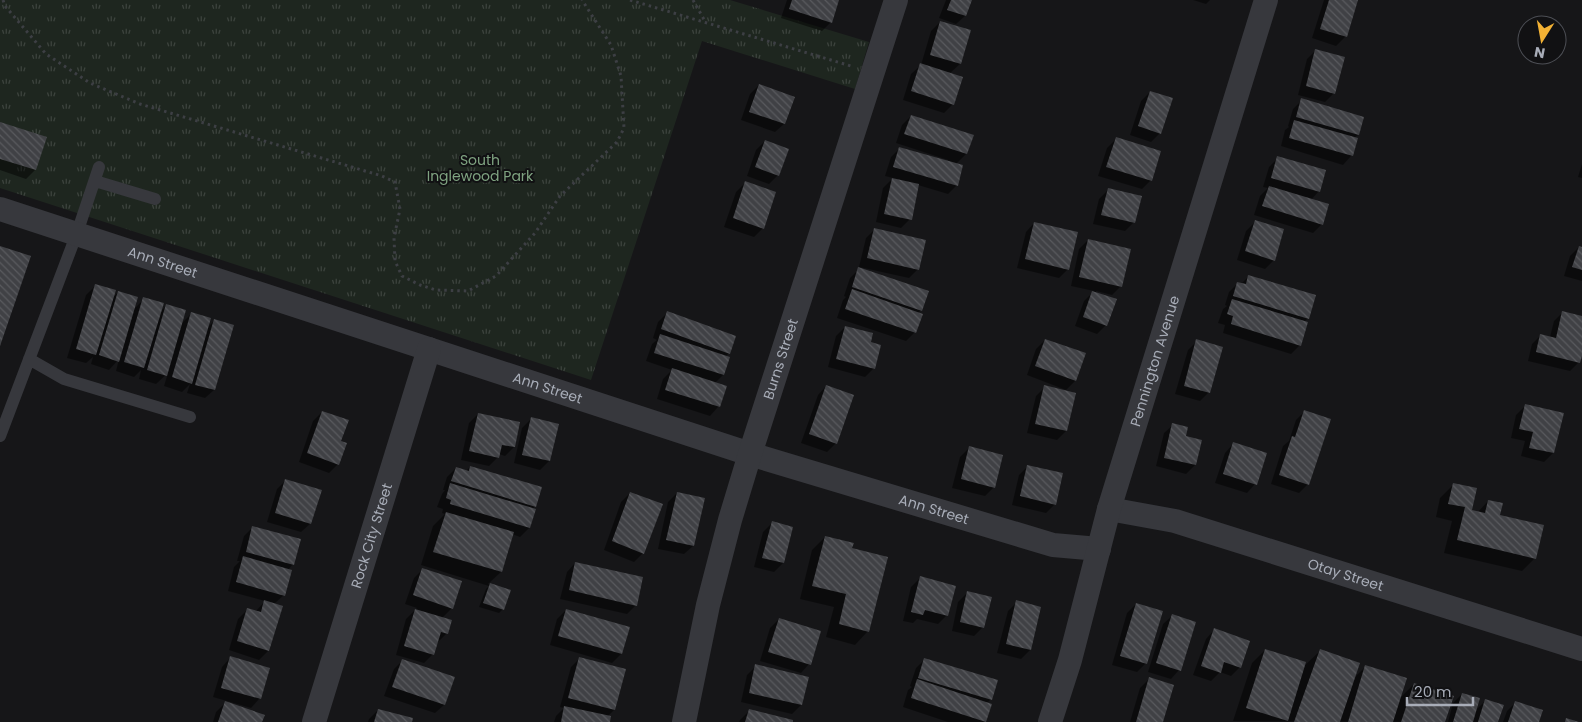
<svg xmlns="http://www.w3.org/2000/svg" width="1582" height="722" font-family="Poppins,sans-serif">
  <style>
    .park { fill: url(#park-tufts) }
    .shadow { fill: #0007 }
    .building { fill: url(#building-back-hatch) }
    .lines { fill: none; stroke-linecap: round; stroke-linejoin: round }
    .path { stroke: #3d3f44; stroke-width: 3; stroke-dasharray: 2.5 4; stroke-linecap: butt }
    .service { stroke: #37383d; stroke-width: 12 }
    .minor { stroke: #37383d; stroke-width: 24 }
    .labels { text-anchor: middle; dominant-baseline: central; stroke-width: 4; stroke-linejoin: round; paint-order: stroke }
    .park-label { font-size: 14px; fill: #7fa381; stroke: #111113 }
    .street-label { font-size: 14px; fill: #a8adb8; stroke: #111113 }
  </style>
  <defs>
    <pattern id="park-tufts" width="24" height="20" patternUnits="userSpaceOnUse" patternTransform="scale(1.25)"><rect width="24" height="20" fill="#1e261f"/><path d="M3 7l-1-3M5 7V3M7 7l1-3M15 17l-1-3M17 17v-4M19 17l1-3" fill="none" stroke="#3c433d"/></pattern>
    <pattern id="building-back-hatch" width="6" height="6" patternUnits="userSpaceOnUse" patternTransform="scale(1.25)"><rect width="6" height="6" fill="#404145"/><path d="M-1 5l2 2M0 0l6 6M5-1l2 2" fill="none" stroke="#595a5e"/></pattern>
  </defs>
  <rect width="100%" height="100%" fill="#161618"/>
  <!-- park -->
  <path class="park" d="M0,0H730L869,42L855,89L702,41L591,380L0,188Z"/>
  <!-- shadow -->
  <path class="shadow" d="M787,0H838L831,22L822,31L781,18Z
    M946,0H971L965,16L956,24L939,18Z
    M1193,0H1210L1206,4Z
    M1324,0H1357L1345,37L1336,46L1312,38Z
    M940,22L960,64L949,74L953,104L944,113L903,100L911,74L921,65L931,31Z
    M1316,50L1334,93L1325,102L1298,95L1307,59Z
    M759,85L784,124L775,132L741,120L750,94Z
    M1150,92L1160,133L1151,142L1130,135L1141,101Z
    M1302,100L1358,135L1354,138L1356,139L1351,156L1343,165L1281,146L1285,130L1289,127L1288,126L1293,109Z
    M911,116L966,154L956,164L957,185L948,194L918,185L910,219L901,228L876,222L883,188L893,178L885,176L891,157L900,148L947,162L948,160L896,143L902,125Z
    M0,123L35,170L26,179L0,170Z
    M1116,139L1151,180L1142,189L1098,176L1107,148Z
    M765,141L778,175L769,184L747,176L756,150Z
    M1278,158L1319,191L1311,200L1322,224L1313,233L1254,215L1260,196L1268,188L1263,187L1269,167Z
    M1582,164V178L1578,177Z
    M745,183L763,228L754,237L724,227L736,192Z
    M1108,190L1134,222L1125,231L1093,224L1099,199Z
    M1255,222L1274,260L1265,269L1237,260L1246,231Z
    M1034,223L1068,269L1059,278L1017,268L1026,232Z
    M875,229L918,269L909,278L859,267L866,238Z
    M1088,240L1121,286L1112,295L1096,291L1106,325L1097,334L1075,326L1084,301L1094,291L1071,286L1079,249Z
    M1579,247H1582V281L1564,276L1570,256Z
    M859,269L921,310L918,313L915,332L906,341L837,318L843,300L846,297L844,296L850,278Z
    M1248,277L1308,318L1304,322L1300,345L1291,354L1223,333L1225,325L1218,323L1223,309L1227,306L1225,305L1229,292L1238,283L1241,284Z
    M95,286L112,299L118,292L133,310L144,299L160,312L166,306L180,325L192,313L207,328L214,321V390L205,398L187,393L190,384L182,392L164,386L168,373L156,384L139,379L141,370L134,377L116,371L119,359L109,370L91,364L93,357L86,363L67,358L86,295Z
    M1563,312L1582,317V351L1579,362L1570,371L1528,361L1532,344L1541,335L1550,337L1554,321Z
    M667,313L729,353L725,357L729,358L723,375L715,383L725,386L718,407L710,416L657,399L663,379L672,370L646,361L652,344L657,340L653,338L658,322Z
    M845,327L869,343L874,368L865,377L828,367L836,336Z
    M1045,340L1084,354L1075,381L1066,390L1027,375L1036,349Z
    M1197,341L1209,392L1200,401L1175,394L1188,350Z
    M826,386L836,443L827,452L801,443L818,395Z
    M1045,387L1066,431L1057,440L1027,433L1036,396Z
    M1525,406L1562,414L1553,453L1544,462L1521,456L1525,441L1511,438L1516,415Z
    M322,412L340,442L338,464L329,473L299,462L313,421Z
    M1304,412L1308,484L1299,493L1271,484L1283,446L1289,441L1296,420Z
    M478,414L514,447L505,456L499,454L498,457L489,466L461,460L469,423Z
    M531,419L549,461L540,470L514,463L522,428Z
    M1173,425L1184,437L1195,465L1186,474L1156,466L1164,433Z
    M1233,444L1255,484L1247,493L1215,483L1225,453Z
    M969,448L994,487L985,496L952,488L960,457Z
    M1028,466L1055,504L1046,513L1012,505L1019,475Z
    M470,467L535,506L532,510H534L529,528L520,537L512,534L501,572L488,584L509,591L503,609L499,613L479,607L486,589L489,586L421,565L433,526L445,514L442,513L443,509L437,507L442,494L445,490H443L447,477L456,468L466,471Z
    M286,480L310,524L301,532L267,522L277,489Z
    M1454,484L1470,511L1477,513L1488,501L1498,516L1535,558L1522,571L1444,553L1452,521L1436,517L1440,498Z
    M630,493L643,553L634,562L604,550L621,502Z
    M677,493L693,546L684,554L658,549L668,502Z
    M772,523L783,563L774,572L754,567L763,532Z
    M253,527L293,564L288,570L284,595L274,604L268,651L259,660L229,650L238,619L247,610L256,611L265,601L228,591L234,567L240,561H237L244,536Z
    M825,537L851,549L868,631L855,645L826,637L834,607L800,599L812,550Z
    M575,563L636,605L627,614L560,599L567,572Z
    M423,569L452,608L442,618L447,633L438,642L433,654L424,663L396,655L406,619L417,608L405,604L414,578Z
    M920,578L947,615L938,624L917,619L913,623L903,621L911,587Z
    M967,593L983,627L974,636L952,631L958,602Z
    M1017,602L1030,650L1021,659L997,653L1008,611Z
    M1136,604L1146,663L1137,672L1112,665L1127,613Z
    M566,610L628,628L621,654L612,663L550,645L557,619Z
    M1172,616L1179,670L1171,679L1148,672L1163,624Z
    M779,619L809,664L801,673L760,661L770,628Z
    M1214,630L1240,667L1231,676L1220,672L1211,681L1193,675L1206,639Z
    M1265,650L1303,667L1320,651L1354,678L1366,666L1399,699L1414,684L1444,722L1233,721L1252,663Z
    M230,658L268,669L259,699L251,708L213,697L222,667Z
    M580,658L624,670L614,710L607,717L609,722H554L556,716L564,708L560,707L571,667Z
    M925,659L991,699L987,703L990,704L985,722H948L903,707L908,690L912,687L910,686L916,668Z
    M403,660L444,705L435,713L384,696L394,669Z
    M756,666L807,678L801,705L792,714L741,702L747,675Z
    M1149,679L1162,722H1130L1140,688Z
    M1462,694L1475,711L1485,701L1497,722H1448L1453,703Z
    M1516,702L1537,722H1503L1507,711Z
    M225,703L261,722H213L216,712Z
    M378,710L411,722H368L369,719Z
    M749,711L791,722H739L740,720Z"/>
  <!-- building -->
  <path class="building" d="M792,0H839L832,23L789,9Z
    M951,0H972L966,16L947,10Z
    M1329,0H1358L1347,37L1320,29Z
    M940,21L971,30L961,64L930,55Z
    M1315,49L1345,57L1335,94L1306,86Z
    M920,63L963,77L954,105L911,91Z
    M759,84L795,97L785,124L749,112Z
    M1150,91L1173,98L1161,134L1138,126Z
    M1301,98L1364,117L1359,135L1296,117Z
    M911,115L974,135L967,154L904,134Z
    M1294,120L1358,138L1353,156L1289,138Z
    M0,122L47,137L36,170L0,159Z
    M1116,137L1161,151L1152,181L1106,167Z
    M765,140L789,149L779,176L755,167Z
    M899,147L963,165L958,186L893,167Z
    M1277,156L1326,170L1320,192L1271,178Z
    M892,178L919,184L912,220L884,214Z
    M745,181L776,192L764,229L733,218Z
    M1269,186L1329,204L1323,225L1262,206Z
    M1108,188L1142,196L1135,223L1101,215Z
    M1255,220L1284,229L1275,261L1245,251Z
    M1034,222L1078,232L1069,270L1025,259Z
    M874,228L926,240L919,270L867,258Z
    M1088,239L1131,249L1122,287L1079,277Z
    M0,246L31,256L0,346Z
    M1579,246L1582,247V270L1572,267Z
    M858,267L929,291L922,311L852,287Z
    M1248,275L1316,295L1309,319L1233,296L1237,282L1246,284Z
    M95,284L116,290L96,355L76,349Z
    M852,289L923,314L916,333L845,309Z
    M118,291L138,297L119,362L99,355Z
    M1092,291L1117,299L1107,326L1083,317Z
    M143,297L164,303L144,368L124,362Z
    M1232,299L1308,322L1301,346L1231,324L1233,316L1227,314Z
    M166,304L186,310L167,376L147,370Z
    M667,311L736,336L730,354L661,329Z
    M1562,311L1582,316V356L1580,363L1536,352L1540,334L1556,338Z
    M191,312L211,318L192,384L172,377Z
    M214,319L234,325L215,390L195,385Z
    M845,326L873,333L871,342L881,345L875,369L836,359Z
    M660,334L730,357L724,375L654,353Z
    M1045,339L1086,353L1076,381L1035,366Z
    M1196,339L1223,347L1210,393L1184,386Z
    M672,368L727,386L720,407L665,390Z
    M826,385L854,395L837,444L809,434Z
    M1044,385L1076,393L1067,431L1035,424Z
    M1525,404L1564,413L1554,453L1529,448L1533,432L1519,429Z
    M1304,410L1331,419L1309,485L1279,475L1292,436L1295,437Z
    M322,411L349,420L341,441L347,443L339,465L307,453Z
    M478,413L520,422L515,447L502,445L499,458L469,451Z
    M531,417L559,424L550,461L522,455Z
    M1172,423L1188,427L1186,436L1202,440L1196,465L1164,458Z
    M1233,442L1267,453L1257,485L1223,474Z
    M969,446L1003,455L995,488L961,479Z
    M1027,465L1063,473L1056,505L1020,496Z
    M470,466L542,487L536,507L451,481L456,467L469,471Z
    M285,479L322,490L311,524L275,513Z
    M450,483L536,509L530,528L450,504L451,500L446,498Z
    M1453,483L1477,488L1472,510L1485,513L1488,500L1503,503L1500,515L1544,525L1536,559L1457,540L1465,507L1448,504Z
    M630,492L663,504L644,554L612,541Z
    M677,492L705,498L694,546L666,540Z
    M446,512L514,532L502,572L433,552Z
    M772,521L793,527L784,563L762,558Z
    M252,526L301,539L294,565L246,552Z
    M825,536L854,543L852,548L888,557L869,632L839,624L846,594L812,586Z
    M243,556L292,570L285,596L236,582Z
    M575,562L643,577L637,606L569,590Z
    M422,568L462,581L453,609L413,595Z
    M920,576L956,586L948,616L925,610L923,615L911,612Z
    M490,583L511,590L504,610L483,603Z
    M967,591L992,597L984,628L960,622Z
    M264,600L283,606L269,651L237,641L247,608L261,612Z
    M1016,600L1041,607L1031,650L1006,644Z
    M1136,603L1163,611L1147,664L1120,656Z
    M415,609L452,620L448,634L441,632L434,655L404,646Z
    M566,609L630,627L622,654L558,636Z
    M1172,614L1196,622L1181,671L1156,663Z
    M779,618L821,631L811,665L768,652Z
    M1214,628L1250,641L1241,668L1224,662L1221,673L1201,666Z
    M1265,649L1306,662L1288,721L1246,708Z
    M1320,649L1360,663L1340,722H1294Z
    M230,656L270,668L261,699L221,688Z
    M579,657L626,669L615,710L568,698Z
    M924,658L998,680L992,700L918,678Z
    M402,659L455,677L445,705L392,687Z
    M755,664L809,677L802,705L749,693Z
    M1365,665L1407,678L1393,722H1348Z
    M1149,677L1174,685L1163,722H1136Z
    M917,679L992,704L986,722L911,698Z
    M1414,683L1454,696L1445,722H1401Z
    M1462,693L1480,698L1473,722H1453Z
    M1485,699L1504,705L1498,722H1478Z
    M225,701L265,715L262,722H218Z
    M1515,701L1543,710L1539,722H1508Z
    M564,706L611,716L610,722H561Z
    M378,709L413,718L412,722H374Z
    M749,709L793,720V722H745Z
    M1566,718L1579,722H1565Z"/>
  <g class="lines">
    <!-- path -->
    <path class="path" d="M3,0L5,6L46,54L90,83L140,104L382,176L395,182L400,209L394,238L395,261L402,276L420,285L436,290L468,291L496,276L535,233L560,196L617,142L624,128L621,76L611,45L582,0
      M630,0L851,66
      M693,0L706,23"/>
    <!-- service -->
    <path class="service" d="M95,181L155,199
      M29,359L64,379L190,417
      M0,436L77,233L99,167"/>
    <!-- minor -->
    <g class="minor">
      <path id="s1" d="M0,209L750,454L1053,545L1099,549"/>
      <path id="s2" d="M1109,509L1175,521L1582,649"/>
      <path id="s3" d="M314,722L429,349"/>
      <path id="s4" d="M684,722L708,605L730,520L750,454L896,0"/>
      <path id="s5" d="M1050,722L1070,660L1109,509L1266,0"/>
    </g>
  </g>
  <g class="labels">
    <!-- park labels -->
    <g class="park-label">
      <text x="480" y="160">South<tspan x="480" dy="16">Inglewood Park</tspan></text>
    </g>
    <!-- street labels -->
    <g class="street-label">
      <text stroke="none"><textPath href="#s1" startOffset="171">Ann Street</textPath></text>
      <text stroke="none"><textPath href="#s4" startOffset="376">Burns Street</textPath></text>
      <text stroke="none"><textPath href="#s5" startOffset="376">Pennington Avenue</textPath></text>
      <text stroke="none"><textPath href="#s1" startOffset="576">Ann Street</textPath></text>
      <text stroke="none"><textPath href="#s1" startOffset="981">Ann Street</textPath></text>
      <text stroke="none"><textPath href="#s3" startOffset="195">Rock City Street</textPath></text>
      <text stroke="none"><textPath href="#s2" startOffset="246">Otay Street</textPath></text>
    </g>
  </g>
  <!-- north arrow -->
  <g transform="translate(1542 40) rotate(191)"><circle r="24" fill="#111113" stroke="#4d4f55"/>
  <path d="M0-4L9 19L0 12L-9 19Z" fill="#f2b134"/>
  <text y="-8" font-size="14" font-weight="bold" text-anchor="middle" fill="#a8adb8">N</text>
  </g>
  <!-- scale -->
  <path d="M1407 697v8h66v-8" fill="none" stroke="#a8adb8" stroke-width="2.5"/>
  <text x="1414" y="697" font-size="15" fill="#a8adb8" stroke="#111113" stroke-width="4" paint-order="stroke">20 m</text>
</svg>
